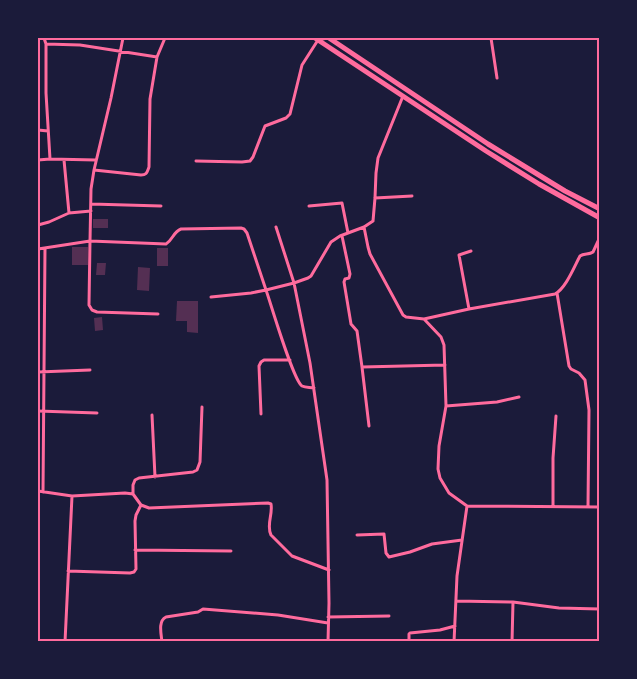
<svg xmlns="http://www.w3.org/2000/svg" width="637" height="679" font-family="'Nunito Sans',sans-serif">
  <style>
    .building { fill: #542f53 }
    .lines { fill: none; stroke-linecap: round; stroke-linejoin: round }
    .minor { stroke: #ff6b9d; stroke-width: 3 }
    .trunk { stroke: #ff6b9d; stroke-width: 5 }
    .neatline { fill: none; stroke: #ff6b9d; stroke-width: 2 }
  </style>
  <rect width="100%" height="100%" fill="#1b1b3a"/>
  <!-- building -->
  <path class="building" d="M93,219H108V228H93Z
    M72,247H88V265H72Z
    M157,248H168V266H157Z
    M97,263H106L105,275H96Z
    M138,267L150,268L149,291L137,290Z
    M177,301H198V333L187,332V321H176Z
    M102,317L103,330L95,331L94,318Z"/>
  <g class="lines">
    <!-- minor -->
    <path class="minor" d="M44,38L46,44
      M491,38L497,78
      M38,130L48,131
      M38,160L50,159
      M64,160L69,213
      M96,160L50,159L46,93V44L80,45L157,57
      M196,161L242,162L250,161L253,157L265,126L286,118L290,114L302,65L318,40L327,38
      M94,170L141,175C147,175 147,172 149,167L150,99L157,57L165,38
      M375,198L412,196
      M91,204L161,206
      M309,206L342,203L348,233
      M38,225L49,222L69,213L91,211
      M364,227L368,247L370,254L403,315L406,317L424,319L469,309L555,294C566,288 574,267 580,256C584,253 589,255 593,252L600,237
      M342,236L350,274L349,278L345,279L344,282L351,324L357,331L362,367
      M38,249L90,241L91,189L94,170L111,98L123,38
      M557,293L569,366L571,369L579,373L585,380L589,410L588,506
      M211,297L251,293L266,290C271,304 293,380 302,386C306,388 310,387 314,388
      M469,309L459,255L471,251
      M158,314L97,312L92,310L89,305L90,241L166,244C173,240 173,232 181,229L241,228L244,229L247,233L266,290L294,283L276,227
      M424,319L441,337L444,345L446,406L439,446L438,469L440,478L449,493L467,506L600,507
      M38,372L90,370
      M446,406L497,402L519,397
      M38,411L97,413
      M261,414L259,366L261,362L264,360H290
      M152,415L155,477
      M369,426L362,367L445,365
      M38,491L72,496L125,493L133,494L141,505L149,508L268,503L271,504C273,515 266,525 271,535L292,556L329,570
      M43,492L45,248
      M133,494V485L135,480L139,478L193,472L197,470L200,462L202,407
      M553,506V458L556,416
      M357,535L384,534L386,553L389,557L410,552L432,544L462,540
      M135,550L231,551
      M68,571L130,573L134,572L136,569L135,521L136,515L141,505
      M456,601L513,602L559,608L600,609
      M328,617L389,616
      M71,642H65L72,496
      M162,642C161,633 158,621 166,617L198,612L203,609L278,615L328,623
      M328,642L329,603L327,480L310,363L294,283L308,278L311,276L331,242L340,236L364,227L373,221L375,198L376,173L378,158L403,96
      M409,642V634L410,633L440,630L455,626
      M454,642L457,576L467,506
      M512,642L513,602"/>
    <!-- trunk -->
    <path class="trunk" d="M315,38L486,151L539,184L600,218
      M329,38L488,144L565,191L600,209"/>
  </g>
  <!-- border -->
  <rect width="637" height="679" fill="none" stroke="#1b1b3a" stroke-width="78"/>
  <rect x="39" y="39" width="559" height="601" class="neatline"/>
</svg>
